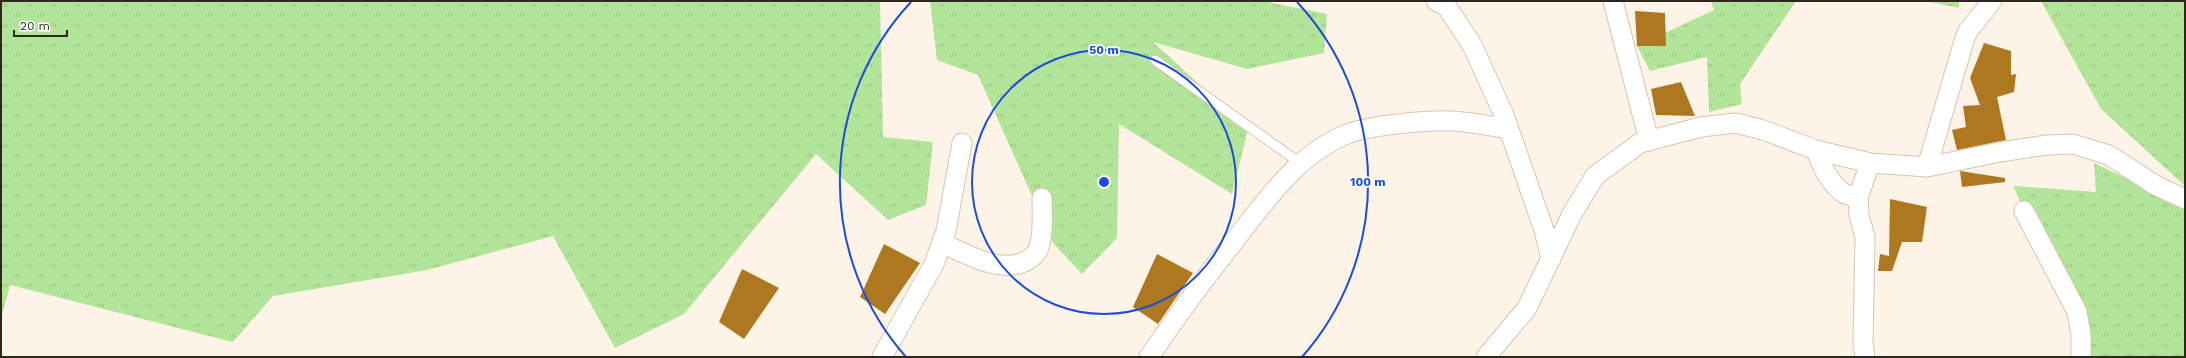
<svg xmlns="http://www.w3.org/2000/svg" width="2186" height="358" font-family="'Work Sans',sans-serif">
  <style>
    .grass { fill: url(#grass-tufts) }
    .building { fill: #ad781f }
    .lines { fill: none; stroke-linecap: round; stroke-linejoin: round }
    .service-casing { stroke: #d6c5b0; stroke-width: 11 }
    .minor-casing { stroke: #d6c5b0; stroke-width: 21 }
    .service { stroke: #fff; stroke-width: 9 }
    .minor { stroke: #fff; stroke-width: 19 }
    .ring { fill: none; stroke: #1d4ed8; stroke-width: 2 }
    .centre { fill: #1d4ed8; stroke: #fff; stroke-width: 2 }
    .ring-label { font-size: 12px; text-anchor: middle; font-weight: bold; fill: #1d4ed8; stroke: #fff; stroke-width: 3.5; stroke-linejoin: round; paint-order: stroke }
  </style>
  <defs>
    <pattern id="grass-tufts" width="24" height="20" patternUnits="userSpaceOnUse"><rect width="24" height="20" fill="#b2e49a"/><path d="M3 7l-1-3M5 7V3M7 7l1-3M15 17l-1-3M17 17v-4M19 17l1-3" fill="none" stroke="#99c484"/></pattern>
  </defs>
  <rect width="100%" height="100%" fill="#fdf3e6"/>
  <!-- grass -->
  <path class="grass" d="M1,1H880L883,137L933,142L926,205L888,220L816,154L684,314L615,348L553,236L427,270L273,296L233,342L10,285L1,319Z
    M930,1H1262L1327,14L1324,53L1247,69L1153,42L1248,129L1232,194L1119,124L1117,238L1082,274L1053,243L978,75L937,60Z
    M1711,1H1796L1740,84L1742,104L1709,112L1707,57L1650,71L1637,46L1714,10Z
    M1926,1H1959V8Z
    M2041,1H2185V186L2101,109Z
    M2094,163L2185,206V357H2092L2013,186L2096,192Z"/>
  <!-- building -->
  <path class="building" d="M1635,11L1665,13L1666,46H1637Z
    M1984,43L2011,51V75L2016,74L2014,92L1997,97L2006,140L1957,150L1952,130L1966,127L1963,106L1980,105L1970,78Z
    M1681,82L1695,116L1656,115L1651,89Z
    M1960,171L2005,178V182L1962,187Z
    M1890,199L1927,207L1922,242H1902L1892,271H1878L1880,254L1889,256Z
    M884,244L920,263L885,314L860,297Z
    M1157,254L1193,273L1158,324L1133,307Z
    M742,269L779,288L744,339L719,322Z"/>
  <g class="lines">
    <defs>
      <path id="service" d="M1155,60L1300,163"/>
      <path id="minor" d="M1436,1L1447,7L1472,45L1504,115L1544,230L1551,259
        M1613,1L1649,141
        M1816,150C1821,165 1830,183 1843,193C1847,195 1853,196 1858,198L1859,215L1865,237L1863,344L1865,357
        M1927,167L2000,152L2047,145L2073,144L2109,155L2155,185L2185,199
        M1858,198L1870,163
        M2024,211L2077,312L2081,334V357
        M942,243C966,254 1007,278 1032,257C1034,255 1037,253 1038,250C1044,235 1042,214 1042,198
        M882,357L934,264L946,231L962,143
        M1149,357C1176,317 1205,278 1235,240C1267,199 1299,152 1350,133C1373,125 1428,120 1452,121C1471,122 1490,126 1509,129
        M1486,357L1527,308L1572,214L1595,176L1640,143L1701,127L1736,123L1763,130L1816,150L1870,163L1927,167L1964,41L1968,31L1992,1"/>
    </defs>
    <!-- service casing -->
    <use href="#service" class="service-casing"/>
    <!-- minor casing -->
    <use href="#minor" class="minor-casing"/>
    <!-- service -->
    <use href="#service" class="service"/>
    <!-- minor -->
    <use href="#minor" class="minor"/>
  </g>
  <!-- distance rings -->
  <g class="ring">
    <circle cx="1104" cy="182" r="132"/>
    <path d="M906 357A264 264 0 0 1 911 2M1297 2A264 264 0 0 1 1302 357"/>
  </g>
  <circle cx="1104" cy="182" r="6" class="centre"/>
  <g class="ring-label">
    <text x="1104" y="54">50 m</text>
    <text x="1368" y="186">100 m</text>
  </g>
  <!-- border -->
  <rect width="2186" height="358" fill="none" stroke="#2d271e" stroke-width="4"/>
  <!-- scale -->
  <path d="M14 30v6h53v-6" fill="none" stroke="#2d271e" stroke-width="2"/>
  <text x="20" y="30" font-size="12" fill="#2d271e" stroke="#ffffff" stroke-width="3" paint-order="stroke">20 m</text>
</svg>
